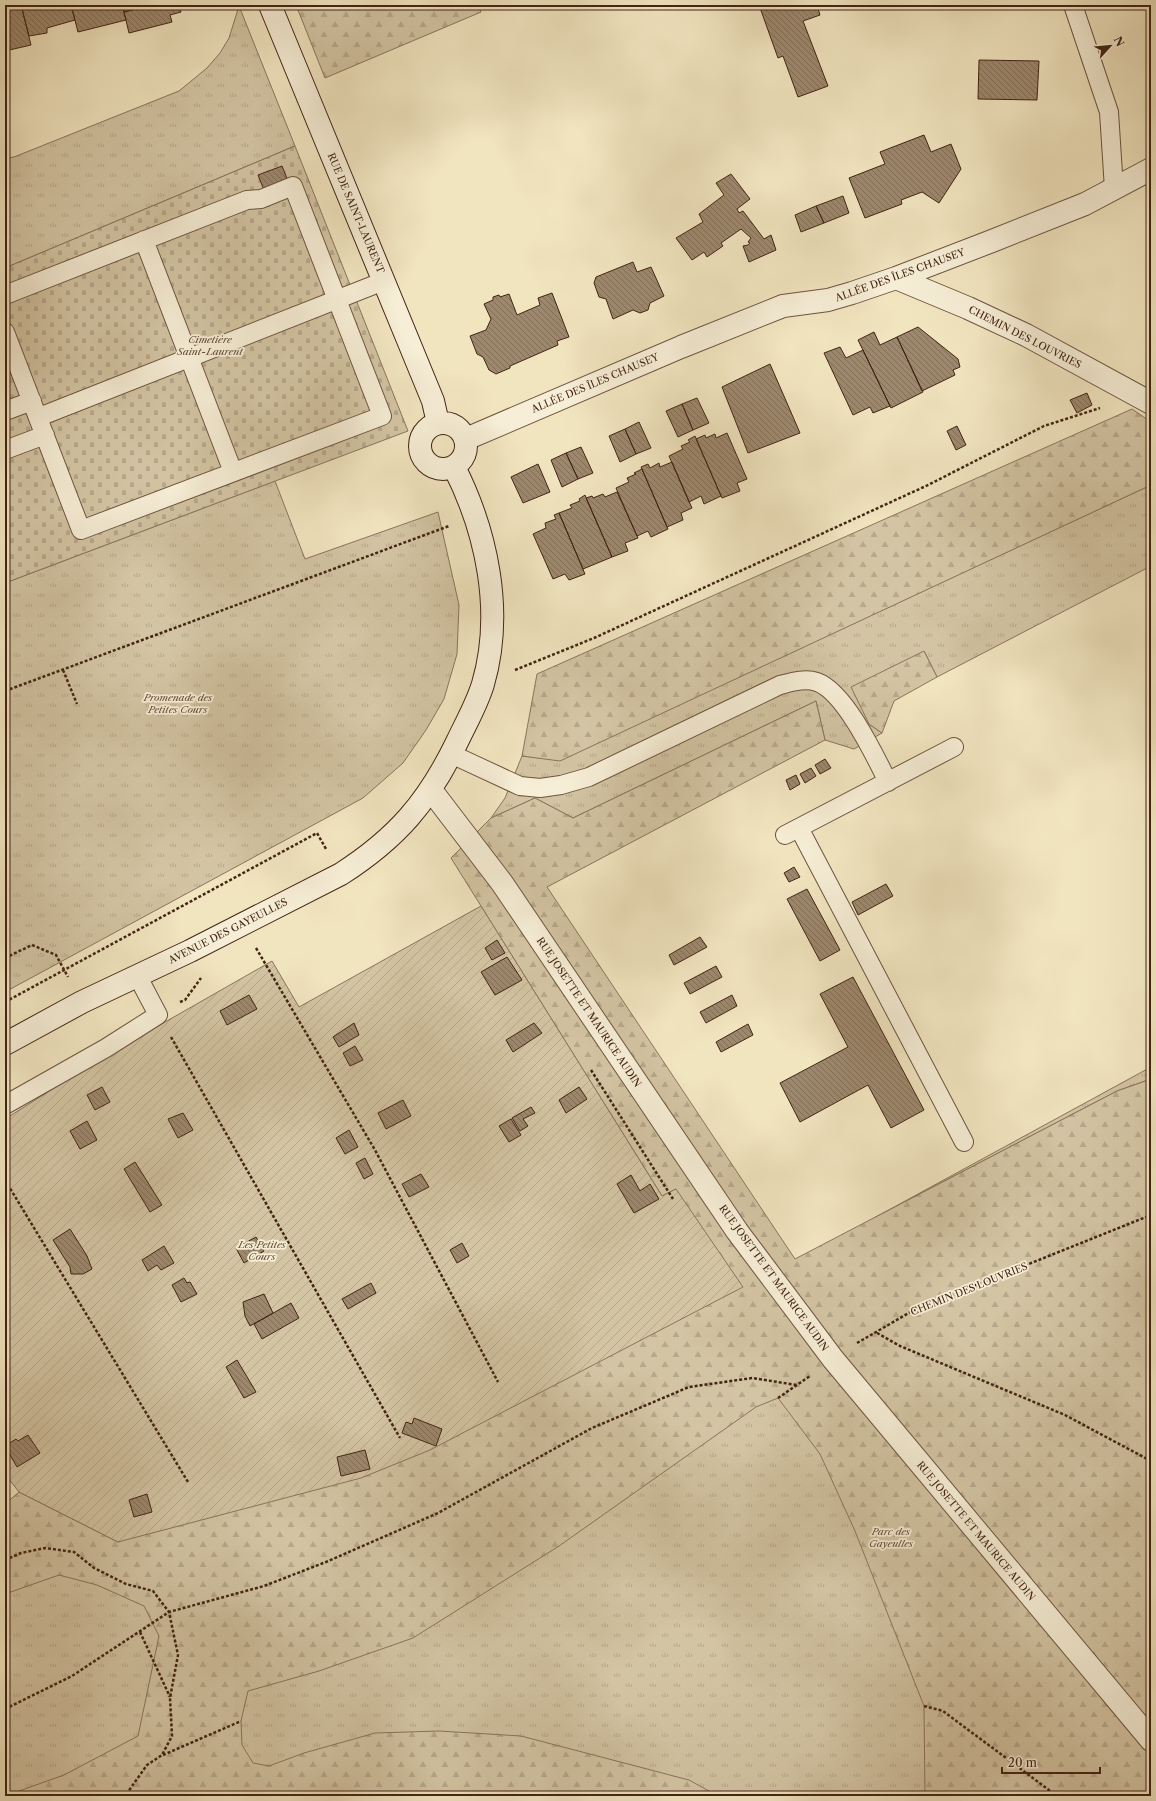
<svg xmlns="http://www.w3.org/2000/svg" width="1156" height="1801" font-family="'Libre Caslon Text',serif">
  <style>
    .grass { fill: url(#grass-tufts); stroke: #8b745c }
    .forest { fill: url(#forest-firs); stroke: #8b745c }
    .cemetery { fill: url(#cemetery-stones); stroke: #8b745c }
    .garden { fill: url(#garden-furrows); stroke: #8b745c }
    .building { fill: url(#building-back-hatch); stroke: #432414 }
    .lines { fill: none; stroke-linecap: round; stroke-linejoin: round }
    .lane-casing { stroke: #6e543f; stroke-width: 20 }
    .street-casing { stroke: #6e543f; stroke-width: 24 }
    .secondary-casing { stroke: #432414; stroke-width: 24 }
    .path { stroke: #432414; stroke-width: 2.5; stroke-dasharray: 3 2; stroke-linecap: butt }
    .lane { stroke: #f6eed6; stroke-width: 18 }
    .street { stroke: #f6eed6; stroke-width: 22 }
    .secondary { stroke: #f6eed6; stroke-width: 22 }
    .labels { text-anchor: middle; dominant-baseline: central; stroke-width: 3.5; stroke-linejoin: round; paint-order: stroke }
    .street-label { font-size: 10px; fill: #432414; stroke: #f6eed6 }
    .park-label { font-size: 10px; font-style: italic; fill: #674c38; stroke: #f6eed6 }
  </style>
  <defs>
    <pattern id="grass-tufts" width="24" height="20" patternUnits="userSpaceOnUse"><rect width="24" height="20" fill="#d3c4a3"/><path d="M3 7l-1-3M5 7V3M7 7l1-3M15 17l-1-3M17 17v-4M19 17l1-3" fill="none" stroke="#b6a88b"/></pattern>
    <pattern id="forest-firs" width="22" height="20" patternUnits="userSpaceOnUse"><rect width="22" height="20" fill="#d3c4a3"/><path d="M5 1l3.5 6h-7zM16 11l3.5 6h-7z" fill="#b6a88b"/></pattern>
    <pattern id="cemetery-stones" width="16" height="16" patternUnits="userSpaceOnUse"><rect width="16" height="16" fill="#d3c4a3"/><path d="M2 7V4a2 2 0 0 1 4 0v3zM10 15v-3a2 2 0 0 1 4 0v3z" fill="#b6a88b"/></pattern>
    <pattern id="garden-furrows" width="10" height="10" patternUnits="userSpaceOnUse"><rect width="10" height="10" fill="#d3c4a3"/><path d="M-1 1l2-2M0 10L10 0M9 11l2-2" fill="none" stroke="#b6a88b"/></pattern>
    <pattern id="building-back-hatch" width="6" height="6" patternUnits="userSpaceOnUse"><rect width="6" height="6" fill="#9d886d"/><path d="M-1 5l2 2M0 0l6 6M5-1l2 2" fill="none" stroke="#826f58"/></pattern>
  </defs>
  <rect width="100%" height="100%" fill="#f1e5c0"/>
  <filter id="stains"><feTurbulence type="fractalNoise" baseFrequency=".005" numOctaves="4"/><feColorMatrix values="0 0 0 0 .2 0 0 0 0 .09 0 0 0 0 .02 0 0 0 .5 -.17"/></filter>
  <radialGradient id="worn" r=".72"><stop offset=".6" stop-color="#630" stop-opacity="0"/><stop offset="1" stop-color="#630" stop-opacity=".3"/></radialGradient>
  <!-- grass -->
  <path class="grass" d="M239,6L295,146L5,268V158L14,157L179,91L207,68L220,53L229,38Z
    M275,481L305,559L438,512L459,605L457,654L444,699L426,730L403,763L363,798L5,992V583Z
    M1151,485V566L937,677L924,651L869,724L882,733L854,749L825,740L816,701L573,818L535,798L491,818L505,798L522,756L560,760Z
    M1151,1067V1079L1117,1091L874,1218Z
    M766,1309L1151,1796H5V1512Z"/>
  <!-- forest -->
  <path class="forest" d="M296,5H478L481,12L325,78Z
    M1132,409L1151,422V485L560,761L522,756L537,674Z
    M924,651L937,677L894,701L882,733L869,724L851,687Z
    M816,701L825,740L547,887L795,1259L1117,1091L1151,1079V1796H925L924,1706L855,1531L820,1454L778,1398L756,1407L559,1546L413,1638L319,1671L248,1691L241,1721L242,1745L253,1763L269,1766L304,1753L375,1733L439,1731L521,1736L689,1780L718,1796H5L64,1775L138,1736L159,1636L144,1606L97,1585L59,1575L5,1594V1504L19,1492L118,1542L676,1189L662,1196L451,858L491,818L535,798L573,818Z"/>
  <!-- cemetery -->
  <path class="cemetery" d="M295,146L408,431L5,583V268Z"/>
  <!-- garden -->
  <path class="garden" d="M481,906L662,1196L676,1189L743,1287L430,1450L361,1478L118,1542L19,1492L5,1474V1119L102,1058L272,961L299,1007Z"/>
  <!-- building -->
  <path class="building" d="M5,5H21L31,45L5,51Z
    M21,5H71L75,20L47,28V33L29,36Z
    M71,5H122L126,20L78,32Z
    M122,5H151L124,12Z
    M151,5H179L181,12L170,15L172,22L129,33L124,12Z
    M759,5H817L820,15L803,21L828,86L798,97L783,56L778,58Z
    M979,60L1039,61L1037,100L978,99Z
    M924,135L931,152L951,144L961,169L939,203L922,192L901,200L902,204L865,218L849,178L885,164L880,152Z
    M282,166L288,181L264,190L258,175Z
    M731,174L750,199L737,209L739,213L743,211L764,239L771,235L776,250L749,262L743,246L748,245L750,243L748,242L751,238L741,229L721,243L723,246L707,257L704,252L692,260L676,238L703,222L699,214L724,195L716,183Z
    M843,196L849,213L824,223L816,206Z
    M816,206L824,223L801,232L795,215Z
    M633,262L637,272L651,267L664,296L650,303L648,310L640,313L633,310L613,319L606,299L599,297L594,283L596,277Z
    M552,293L569,337L557,341L558,345L510,366V368L496,374L489,370L483,357L477,354L470,336L486,330L491,319L484,304L493,300V297L499,295L500,297L509,294L517,315L540,305L538,298Z
    M918,327L958,359L960,367L953,370L955,375L922,391L897,337Z
    M874,332L880,345L897,337L923,392L891,408L858,340Z
    M840,347L846,358L863,350L890,406L873,413L870,407L853,415L824,353Z
    M770,364L800,433L748,453L722,387Z
    M1087,393L1092,405L1077,413L1070,400Z
    M697,398L709,423L693,430L682,404Z
    M682,404L693,430L678,437L666,411Z
    M639,422L651,448L636,454L625,429Z
    M957,426L966,445L956,450L947,431Z
    M625,429L636,454L620,462L609,436Z
    M727,433L747,479L737,483L740,491L722,498L696,439L705,435L706,438L715,434L716,438Z
    M695,436L721,496L704,504L701,496L689,502L669,456L683,449L681,446L690,442L688,440Z
    M581,447L593,473L578,479L566,453Z
    M566,453L578,479L562,487L551,460Z
    M672,462L692,508L681,513L683,520L667,527L641,467L648,464L650,468L659,463L660,467Z
    M538,464L550,492L523,503L511,477Z
    M642,469L668,529L651,537L648,531L637,536L616,488L629,482L627,478L636,474L634,473Z
    M617,492L638,538L625,543L628,551L612,557L586,498L592,496L593,498L603,494L605,497Z
    M585,495L612,557L583,569L559,513L572,508L570,505L580,501L579,499Z
    M559,513L585,574L569,580L565,574L553,579L533,534L546,528L545,523L556,519L554,515Z
    M825,759L831,768L820,774L815,765Z
    M811,768L816,776L805,783L800,774Z
    M796,775L800,784L790,790L786,780Z
    M794,867L800,877L789,882L784,873Z
    M886,884L893,896L858,915L852,902Z
    M807,889L840,950L820,961L787,899Z
    M700,937L707,947L674,965L669,955Z
    M497,940L505,953L492,960L485,948Z
    M507,957L522,980L495,995L481,972Z
    M716,966L722,977L690,994L684,983Z
    M853,977L924,1110L891,1128L868,1085L800,1122L780,1083L848,1047L820,994Z
    M249,995L257,1009L227,1025L220,1011Z
    M732,995L737,1006L706,1023L700,1012Z
    M354,1023L359,1035L339,1047L333,1037Z
    M534,1023L542,1033L513,1052L506,1040Z
    M748,1024L753,1035L721,1052L716,1042Z
    M355,1046L363,1060L350,1066L343,1053Z
    M102,1087L110,1102L95,1110L87,1095Z
    M579,1087L587,1099L566,1113L559,1100Z
    M403,1100L411,1116L386,1129L378,1113Z
    M531,1107L535,1113L523,1119L528,1126L520,1131L512,1118Z
    M183,1113L193,1130L178,1138L168,1119Z
    M511,1119L521,1135L509,1142L499,1126Z
    M87,1121L97,1140L80,1149L70,1131Z
    M349,1130L358,1147L345,1154L336,1138Z
    M365,1158L373,1174L364,1179L356,1163Z
    M135,1162L162,1205L150,1212L124,1169Z
    M421,1174L429,1187L409,1197L402,1184Z
    M631,1175L640,1191L650,1184L659,1199L634,1213L617,1184Z
    M70,1229L87,1256L92,1269L83,1274H71L70,1267L53,1240Z
    M256,1237L264,1251L244,1263L236,1248Z
    M462,1243L469,1256L457,1263L450,1250Z
    M164,1246L174,1263L161,1270L157,1265L148,1271L142,1260Z
    M184,1278L187,1283L190,1282L197,1294L181,1302L172,1285Z
    M371,1283L376,1293L348,1309L342,1299Z
    M264,1294L273,1313L250,1326L245,1316L243,1302Z
    M291,1303L299,1318L262,1339L254,1324Z
    M237,1360L256,1392L244,1398L226,1367Z
    M414,1418L442,1429L436,1446L402,1433L406,1422L412,1424Z
    M28,1435L40,1453L17,1467L5,1446L16,1439L18,1441Z
    M365,1450L370,1469L341,1476L337,1457Z
    M147,1494L152,1512L134,1517L129,1500Z"/>
  <g class="lines">
    <defs>
      <path id="lane" d="M1073,5L1109,112L1114,189
        M144,240L233,472
        M5,295L247,200L261,199L293,186L382,416L81,530L5,332
        M5,411L32,401
        M39,417L384,281
        M5,450L45,435
        M451,754L520,786L540,788L561,785L589,777L780,685C792,682 805,678 817,682C845,692 875,756 888,782
        M799,828L964,1142
        M785,835L954,747
        M5,1105L106,1048L158,1015L137,975"/>
      <path id="street" d="M896,278L968,308L1026,335L1151,403
        M466,439L681,347L783,306L828,300L852,293L896,278L992,241L1085,204L1151,169
        M431,790L502,883L737,1231L833,1359L1151,1740"/>
      <path id="secondary" d="M270,5L433,401L438,423
        M420 446a23 23 0 1 1 46 0a23 23 0 1 1-46 0Z
        M5,1044L82,1002L190,951L341,874C397,838 428,802 457,742C466,723 477,704 483,684C504,612 487,532 454,467"/>
    </defs>
    <!-- lane casing -->
    <use href="#lane" class="lane-casing"/>
    <!-- street casing -->
    <use href="#street" class="street-casing"/>
    <!-- secondary casing -->
    <use href="#secondary" class="secondary-casing"/>
    <!-- path -->
    <path class="path" d="M63,670L77,704
      M515,670L594,638L926,486L1044,426L1100,408
      M5,691L449,526
      M256,948L375,1150L498,1382
      M5,958L32,945L56,955L68,977
      M5,1002L317,833L326,849
      M180,1002L185,1000L201,978
      M171,1037L400,1438
      M591,1070L673,1199
      M5,1180L188,1482
      M877,1333L900,1346L1065,1415L1151,1461
      M857,1343L914,1310L1151,1215
      M778,1398L810,1376
      M5,1560L21,1553L45,1548L74,1552L94,1568L126,1584L153,1591L169,1612L178,1655L170,1698L172,1736L162,1755L147,1765L125,1796
      M140,1632L170,1697
      M924,1706L943,1711L1057,1796
      M5,1709L72,1676L169,1612L264,1586L326,1562L438,1513L592,1428L689,1387L752,1378L797,1385
      M163,1755L241,1721"/>
    <!-- lane -->
    <use href="#lane" class="lane"/>
    <!-- street -->
    <use href="#street" class="street"/>
    <!-- secondary -->
    <use href="#secondary" class="secondary"/>
  </g>
  <g class="labels">
    <!-- street labels -->
    <g class="street-label">
      <text transform="translate(356 213) rotate(67)">RUE DE SAINT-LAURENT</text>
      <text transform="translate(900 275) rotate(-20)">ALLÉE DES ÎLES CHAUSEY</text>
      <text transform="translate(1025 337) rotate(27)">CHEMIN DES LOUVRIES</text>
      <text transform="translate(595 383) rotate(-23)">ALLÉE DES ÎLES CHAUSEY</text>
      <text transform="translate(228 931) rotate(-27)">AVENUE DES GAYEULLES</text>
      <text transform="translate(589 1012) rotate(56)">RUE JOSETTE ET MAURICE AUDIN</text>
      <text transform="translate(774 1278) rotate(54)">RUE JOSETTE ET MAURICE AUDIN</text>
      <text transform="translate(969 1289) rotate(-22)">CHEMIN DES LOUVRIES</text>
      <text transform="translate(976 1531) rotate(50)">RUE JOSETTE ET MAURICE AUDIN</text>
    </g>
    <!-- park labels -->
    <g class="park-label">
      <text x="210" y="339">Cimetière<tspan x="210" dy="12">Saint-Laurent</tspan></text>
      <text x="178" y="697">Promenade des<tspan x="178" dy="12">Petites Cours</tspan></text>
      <text x="262" y="1244">Les Petites<tspan x="262" dy="12">Cours</tspan></text>
      <text x="891" y="1531">Parc des<tspan x="891" dy="12">Gayeulles</tspan></text>
    </g>
  </g>
  <!-- margin -->
  <rect width="1156" height="1801" fill="none" stroke="#f1e5c0" stroke-width="20"/>
  <rect x="6" y="6" width="1144" height="1789" fill="none" stroke="#432414" stroke-width="2"/>
  <rect x="10" y="10" width="1136" height="1781" fill="none" stroke="#432414"/>
  <!-- north arrow -->
  <g transform="translate(1110 46) rotate(63)" stroke="#f6eed6" stroke-width="3" paint-order="stroke">
  <path d="M0-3L7 15L0 10L-7 15Z" fill="#432414"/>
  <text y="-6" font-size="11" font-weight="bold" text-anchor="middle" fill="#432414">N</text>
  </g>
  <!-- scale -->
  <path d="M1002 1767v6h98v-6" fill="none" stroke="#432414" stroke-width="2"/>
  <text x="1008" y="1767" font-size="12" fill="#432414" stroke="#f6eed6" stroke-width="3" paint-order="stroke">20 m</text>
  <rect width="100%" height="100%" filter="url(#stains)"/>
  <rect width="100%" height="100%" fill="url(#worn)"/>
</svg>
